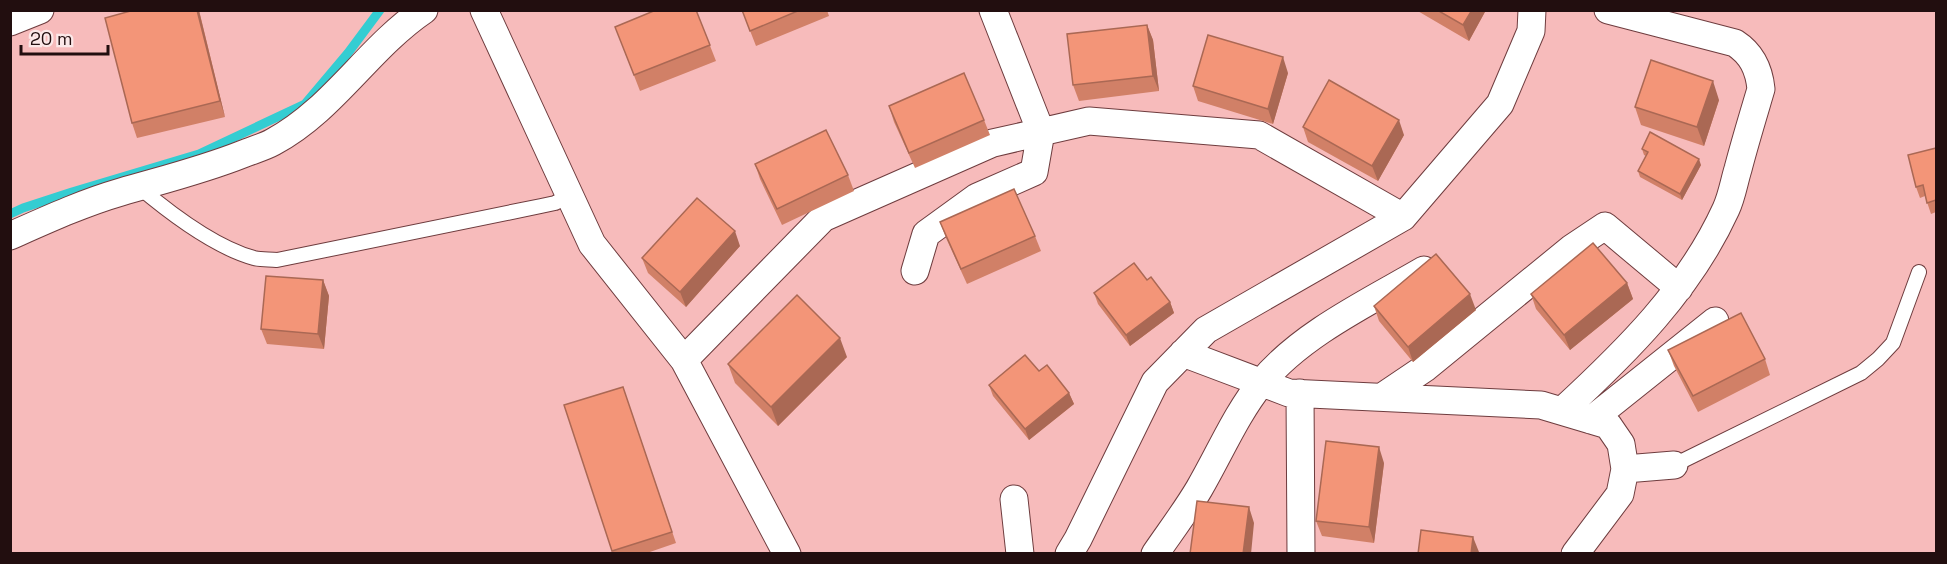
<svg xmlns="http://www.w3.org/2000/svg" width="1947" height="564" font-family="'Space Grotesk',sans-serif">
  <style>
    .lines { fill: none; stroke-linecap: round; stroke-linejoin: round }
    .stream { stroke: #34cdd2; stroke-width: 9 }
    .service-casing { stroke: #6e3c3e; stroke-width: 16 }
    .minor-casing { stroke: #6e3c3e; stroke-width: 29 }
    .service { stroke: #fff; stroke-width: 14 }
    .minor { stroke: #fff; stroke-width: 27 }
    .wall { fill: #d18067 }
    .shaded-wall { fill: #aa6854 }
    .building { fill: #f39578; stroke: #aa6854; stroke-width: 1.5 }
  </style>
  <rect width="100%" height="100%" fill="#f7bbbb"/>
  <g class="lines">
    <!-- stream -->
    <path class="stream" d="M10,214L23,208L72,192L199,154L305,104L348,53L380,10"/>
    <defs>
      <path id="service" d="M139,187C171,214 214,247 254,258C262,260 270,259 277,260L541,206L555,203L569,196
        M1674,465L1861,373L1878,359L1893,343L1919,272"/>
      <path id="minor" d="M484,10L592,244L684,360L787,554
        M10,22L40,10
        M10,236C46,220 83,203 121,192C162,180 203,170 243,154C253,150 264,147 273,142C333,110 368,48 424,10
        M915,271L926,234L977,197L1034,172L1041,132L993,10
        M1183,353L1289,393L1541,405L1608,425L1621,444L1625,469L1620,494L1575,554
        M684,360L823,218L993,143L1089,121L1259,135L1403,217
        M1300,393L1301,554
        M1382,397L1425,368L1572,248L1605,226L1679,288
        M1562,411C1627,351 1689,290 1726,209C1732,196 1734,182 1738,169C1745,142 1753,116 1761,89C1759,69 1752,54 1735,43L1608,10
        M1591,420L1715,321
        M1625,469L1674,465
        M1014,499L1020,554
        M1069,554L1078,539L1155,382L1206,330L1403,217L1500,104L1531,31L1532,10
        M1155,554C1170,532 1186,511 1199,489C1220,453 1236,414 1262,382C1301,334 1371,301 1424,270"/>
    </defs>
    <!-- service casing -->
    <use href="#service" class="service-casing"/>
    <!-- minor casing -->
    <use href="#minor" class="minor-casing"/>
    <!-- service -->
    <use href="#service" class="service"/>
    <!-- minor -->
    <use href="#minor" class="minor"/>
  </g>
  <!-- wall -->
  <path class="wall" d="M199,10L225,117L137,138L132,123Z
    M696,10L716,61L640,91L621,42Z
    M742,10H827L829,16L756,46Z
    M1416,10H1486L1469,41Z
    M1147,25L1153,40L1159,91L1079,101L1073,85Z
    M1288,73L1273,124L1198,101L1193,86Z
    M1719,100L1704,146L1641,125L1635,107Z
    M889,106L984,120L990,135L915,168L894,122Z
    M1303,127L1404,135L1378,181L1308,142Z
    M1936,148V212L1931,214L1925,196L1920,198L1916,187Z
    M1642,149L1701,165L1682,200L1640,177L1638,171L1646,156L1644,155Z
    M755,164L848,175L854,191L782,225L760,179Z
    M940,222L1035,236L1041,251L967,284L946,238Z
    M740,246L686,307L648,273L642,258Z
    M323,280L329,296L324,349L267,344L261,329Z
    M1147,280L1170,302L1174,313L1130,346L1098,304L1094,293Z
    M1627,283L1633,299L1570,350L1536,309L1531,294Z
    M1374,306L1476,310L1413,362L1379,321Z
    M1668,350L1765,359L1770,375L1698,412L1674,366Z
    M847,357L778,426L735,383L728,364Z
    M1039,371L1069,393L1074,404L1029,440L993,396L989,385Z
    M623,387L676,543L644,554H613L564,405Z
    M1384,463L1374,543L1322,536L1316,521Z"/>
  <!-- shaded-wall -->
  <path class="shaded-wall" d="M197,10L199,11L225,117L220,101Z
    M1472,10H1486L1469,41L1463,25Z
    M1147,25L1153,40L1159,91L1153,76Z
    M1283,57L1288,73L1273,124L1268,109Z
    M1713,81L1719,100L1704,146L1697,127Z
    M1399,120L1404,135L1378,181L1372,166Z
    M1699,159L1701,165L1682,200L1680,194Z
    M735,231L740,246L686,307L680,292Z
    M323,280L329,296L324,349L318,334Z
    M1627,283L1633,299L1570,350L1564,335Z
    M1470,294L1476,310L1413,362L1408,347Z
    M1170,302L1174,313L1130,346L1126,335Z
    M840,338L847,357L778,426L771,407Z
    M1069,393L1074,404L1029,440L1025,429Z
    M1379,447L1384,463L1374,543L1369,527Z
    M1249,507L1254,523L1251,554H1243Z
    M1473,537L1479,552V554H1471Z"/>
  <!-- building -->
  <path class="building" d="M134,10H197L220,101L132,123L105,18Z
    M656,10H696L710,45L634,75L615,27Z
    M742,10H800L750,31Z
    M1437,10H1472L1463,25Z
    M1147,25L1153,76L1073,85L1067,34Z
    M1208,35L1283,57L1268,109L1193,86Z
    M1651,60L1713,81L1697,127L1635,107Z
    M964,73L984,120L909,153L889,106Z
    M1329,80L1399,120L1372,166L1303,127Z
    M826,130L848,175L777,209L755,164Z
    M1650,132L1699,159L1680,194L1638,171L1648,152L1642,149Z
    M1936,148V200L1927,203L1923,185L1916,187L1908,155Z
    M1014,189L1035,236L961,269L940,222Z
    M697,198L735,231L680,292L642,258Z
    M1593,243L1627,283L1564,335L1531,294Z
    M1436,254L1470,294L1408,347L1374,306Z
    M1134,263L1147,280L1151,277L1170,302L1126,335L1094,293Z
    M266,276L323,280L318,334L261,329Z
    M797,295L840,338L771,407L728,364Z
    M1741,313L1765,359L1693,396L1668,350Z
    M1025,355L1039,371L1047,365L1069,393L1025,429L989,385Z
    M623,387L672,532L612,551L564,405Z
    M1326,441L1379,447L1369,527L1316,521Z
    M1197,501L1249,507L1243,554H1190Z
    M1421,530L1473,537L1471,554H1418Z"/>
  <!-- border -->
  <rect width="1947" height="564" fill="none" stroke="#220e0f" stroke-width="24"/>
  <!-- scale -->
  <path d="M21 45v9h87v-9" fill="none" stroke="#220e0f" stroke-width="3"/>
  <text x="30" y="45" font-size="18" fill="#220e0f" stroke="#fbe8e8" stroke-width="4.5" paint-order="stroke">20 m</text>
</svg>
